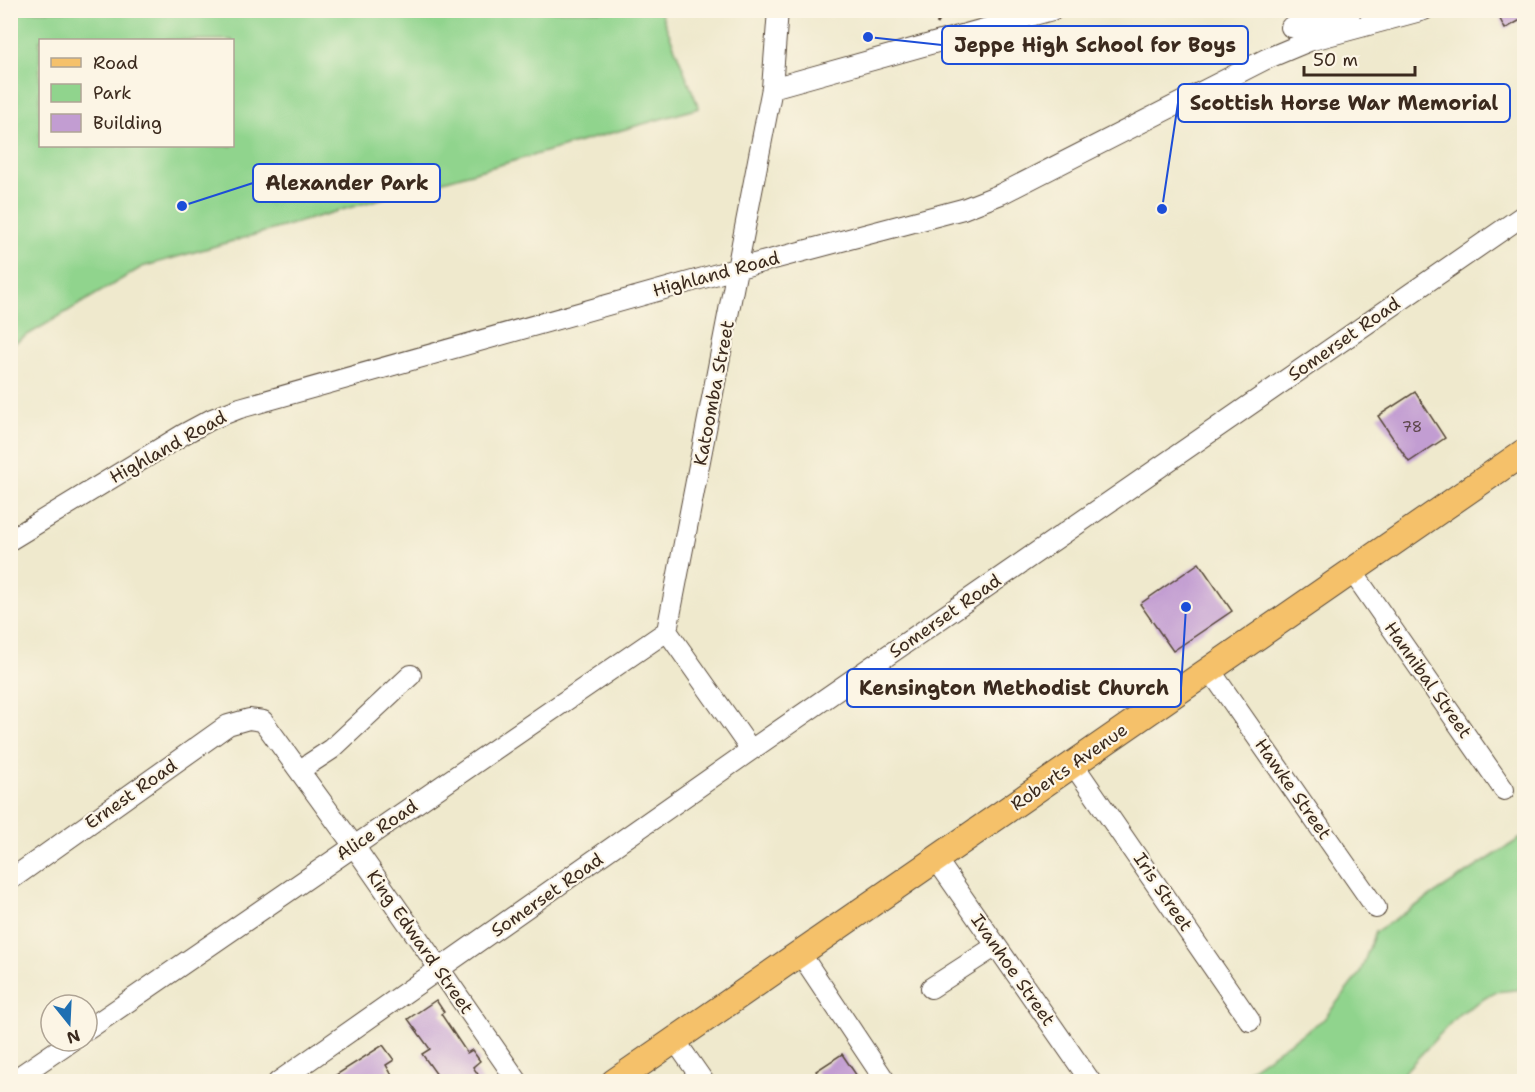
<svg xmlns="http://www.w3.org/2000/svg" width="1535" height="1092" font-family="'Shantell Sans',sans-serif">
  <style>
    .green { fill: #90d48d; stroke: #667f56; stroke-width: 1.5; fill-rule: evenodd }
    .building { fill: #c29dd2 }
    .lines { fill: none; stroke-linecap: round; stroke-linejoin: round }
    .minor-casing { stroke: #564738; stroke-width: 22 }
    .major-casing { stroke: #564738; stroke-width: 28 }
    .path { stroke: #564738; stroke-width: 3; stroke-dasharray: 4.5 4.5; stroke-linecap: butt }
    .minor { stroke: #fff; stroke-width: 20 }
    .major { stroke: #f5c16b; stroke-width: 26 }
    .labels { text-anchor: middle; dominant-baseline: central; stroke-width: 4.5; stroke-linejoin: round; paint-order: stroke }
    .number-label { font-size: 15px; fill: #5d474b }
    .street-label { font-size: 18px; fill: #3b2a1e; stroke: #fcf5e5 }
    .leader { fill: none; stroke: #1d4ed8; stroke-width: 2 }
    .callout-dot { fill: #1d4ed8; stroke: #fcf5e5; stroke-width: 2 }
    .callout { fill: #fcf5e5; stroke: #1d4ed8; stroke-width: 2 }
    .callout-label { font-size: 20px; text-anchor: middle; font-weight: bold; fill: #3b2a1e }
  </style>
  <rect width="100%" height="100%" fill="#fcf5e5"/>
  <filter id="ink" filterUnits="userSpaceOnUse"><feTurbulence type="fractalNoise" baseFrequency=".0167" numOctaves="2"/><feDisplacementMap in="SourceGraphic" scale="12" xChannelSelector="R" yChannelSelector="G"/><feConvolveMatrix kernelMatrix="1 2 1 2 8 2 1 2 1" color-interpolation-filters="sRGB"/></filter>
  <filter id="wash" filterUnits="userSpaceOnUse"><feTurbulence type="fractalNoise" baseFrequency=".008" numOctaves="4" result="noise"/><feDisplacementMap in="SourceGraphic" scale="24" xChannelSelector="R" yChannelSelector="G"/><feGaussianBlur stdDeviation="1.35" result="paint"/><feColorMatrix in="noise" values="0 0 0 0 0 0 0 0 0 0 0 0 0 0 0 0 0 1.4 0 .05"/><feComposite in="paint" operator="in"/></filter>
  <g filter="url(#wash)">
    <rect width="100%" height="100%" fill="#efe9cd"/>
    <!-- green -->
    <path class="green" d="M10,11H660L699,108L142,267L11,345ZM40,40H232V146H40Z
      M1524,836V989L1495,992L1459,1014L1396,1081H1233L1324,1019L1360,973L1375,932Z"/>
    <g id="blocks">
      <!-- building -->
      <path class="building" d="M1515,10H1524V18L1505,29L1500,19Z
        M1415,392L1445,438L1409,462L1378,416Z
        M1199,563L1232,611L1173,651L1140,604Z
        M436,1000L444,1012L441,1014L467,1053L472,1050L480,1061L473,1067L483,1082H442L422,1054L430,1049L408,1019Z
        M383,1045L394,1060L386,1065L396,1082H325Z
        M842,1054L861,1082H822L816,1071Z"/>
    </g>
  </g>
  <g filter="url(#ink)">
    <use href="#blocks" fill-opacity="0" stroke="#564738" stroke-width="1.5"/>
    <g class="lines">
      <defs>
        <path id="minor" d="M1291,27L1352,10
          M772,88L1052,10
          M10,540L184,434L212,419L240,408L739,268L963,209L1001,194L1266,59L1309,41L1424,10
          M1352,571L1504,790
          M1210,670L1376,908
          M751,750L667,631L772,88L778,10
          M1073,764L1250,1021
          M300,770L332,749L411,675
          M936,859L1091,1082
          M10,880L228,725L249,719L263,721L354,846L518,1082
          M800,953L886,1082
          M931,988L996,946
          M87,1030L667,631
          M674,1039L704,1082
          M11,1082L71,1041
          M278,1082L751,750L1524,215"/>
        <path id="major" d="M614,1082L1524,452"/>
      </defs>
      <!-- minor casing -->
      <use href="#minor" class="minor-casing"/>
      <!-- major casing -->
      <use href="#major" class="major-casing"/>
      <!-- path -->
      <path class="path" d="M937,24L945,10"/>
      <!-- minor -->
      <use href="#minor" class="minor"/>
      <!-- major -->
      <use href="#major" class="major"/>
    </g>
  </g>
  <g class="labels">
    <!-- number labels -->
    <g class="number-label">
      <text x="1412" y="427">78</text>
    </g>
    <!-- street labels -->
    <g class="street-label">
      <text transform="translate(716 274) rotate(-15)">Highland Road</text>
      <text transform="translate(1344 339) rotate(-35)">Somerset Road</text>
      <text transform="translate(714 393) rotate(-79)">Katoomba Street</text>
      <text transform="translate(168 447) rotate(-29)">Highland Road</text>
      <text transform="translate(945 616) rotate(-35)">Somerset Road</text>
      <text transform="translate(1428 680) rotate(55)">Hannibal Street</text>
      <text transform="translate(1069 767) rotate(-35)">Roberts Avenue</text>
      <text transform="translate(1293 789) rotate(55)">Hawke Street</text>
      <text transform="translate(131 794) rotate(-35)">Ernest Road</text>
      <text transform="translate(377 830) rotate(-34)">Alice Road</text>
      <text transform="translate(1163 892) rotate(56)">Iris Street</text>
      <text transform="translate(547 895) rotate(-35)">Somerset Road</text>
      <text transform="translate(420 942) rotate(55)">King Edward Street</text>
      <text transform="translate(1013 970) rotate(55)">Ivanhoe Street</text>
    </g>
  </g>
  <!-- callouts -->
  <path class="leader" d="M868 37L942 45M1162 209L1178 103M182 206L253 183M1186 607L1181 688"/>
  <g class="callout-dot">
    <circle cx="868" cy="37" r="6"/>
    <circle cx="1162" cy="209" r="6"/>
    <circle cx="182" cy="206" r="6"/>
    <circle cx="1186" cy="607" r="6"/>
  </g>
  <g class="callout">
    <rect x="942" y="26" width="306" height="38" rx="6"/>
    <rect x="1178" y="84" width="332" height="38" rx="6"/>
    <rect x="253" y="164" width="187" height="38" rx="6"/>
    <rect x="847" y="669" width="334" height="38" rx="6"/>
  </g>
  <g class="callout-label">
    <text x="1095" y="52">Jeppe High School for Boys</text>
    <text x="1344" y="110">Scottish Horse War Memorial</text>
    <text x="347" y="190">Alexander Park</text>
    <text x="1014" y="695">Kensington Methodist Church</text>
  </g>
  <!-- margin -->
  <rect width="1535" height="1092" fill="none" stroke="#fcf5e5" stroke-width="36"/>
  <!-- legend -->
  <rect x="39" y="39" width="195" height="108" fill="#fcf5e5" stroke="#afa495" stroke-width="1.5"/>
  <rect x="51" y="58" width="30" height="9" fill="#f5c16b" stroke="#afa495" stroke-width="1.5"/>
  <text x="93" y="69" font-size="18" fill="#3b2a1e">Road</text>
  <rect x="51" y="84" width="30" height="18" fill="#90d48d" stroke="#afa495" stroke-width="1.5"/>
  <text x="93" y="99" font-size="18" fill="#3b2a1e">Park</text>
  <rect x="51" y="114" width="30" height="18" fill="#c29dd2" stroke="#afa495" stroke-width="1.5"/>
  <text x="93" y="129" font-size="18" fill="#3b2a1e">Building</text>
  <!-- north arrow -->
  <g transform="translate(69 1023) rotate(162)"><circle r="28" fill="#fcf5e5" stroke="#afa495" stroke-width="1.5"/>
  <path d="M0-4.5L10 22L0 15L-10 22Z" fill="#1f6fb2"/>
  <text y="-9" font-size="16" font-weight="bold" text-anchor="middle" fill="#3b2a1e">N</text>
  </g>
  <!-- scale -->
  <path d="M1304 66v9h111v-9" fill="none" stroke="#3b2a1e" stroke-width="3"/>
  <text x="1313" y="66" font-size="18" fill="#3b2a1e" stroke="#fcf5e5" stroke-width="4.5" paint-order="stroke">50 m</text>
</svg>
